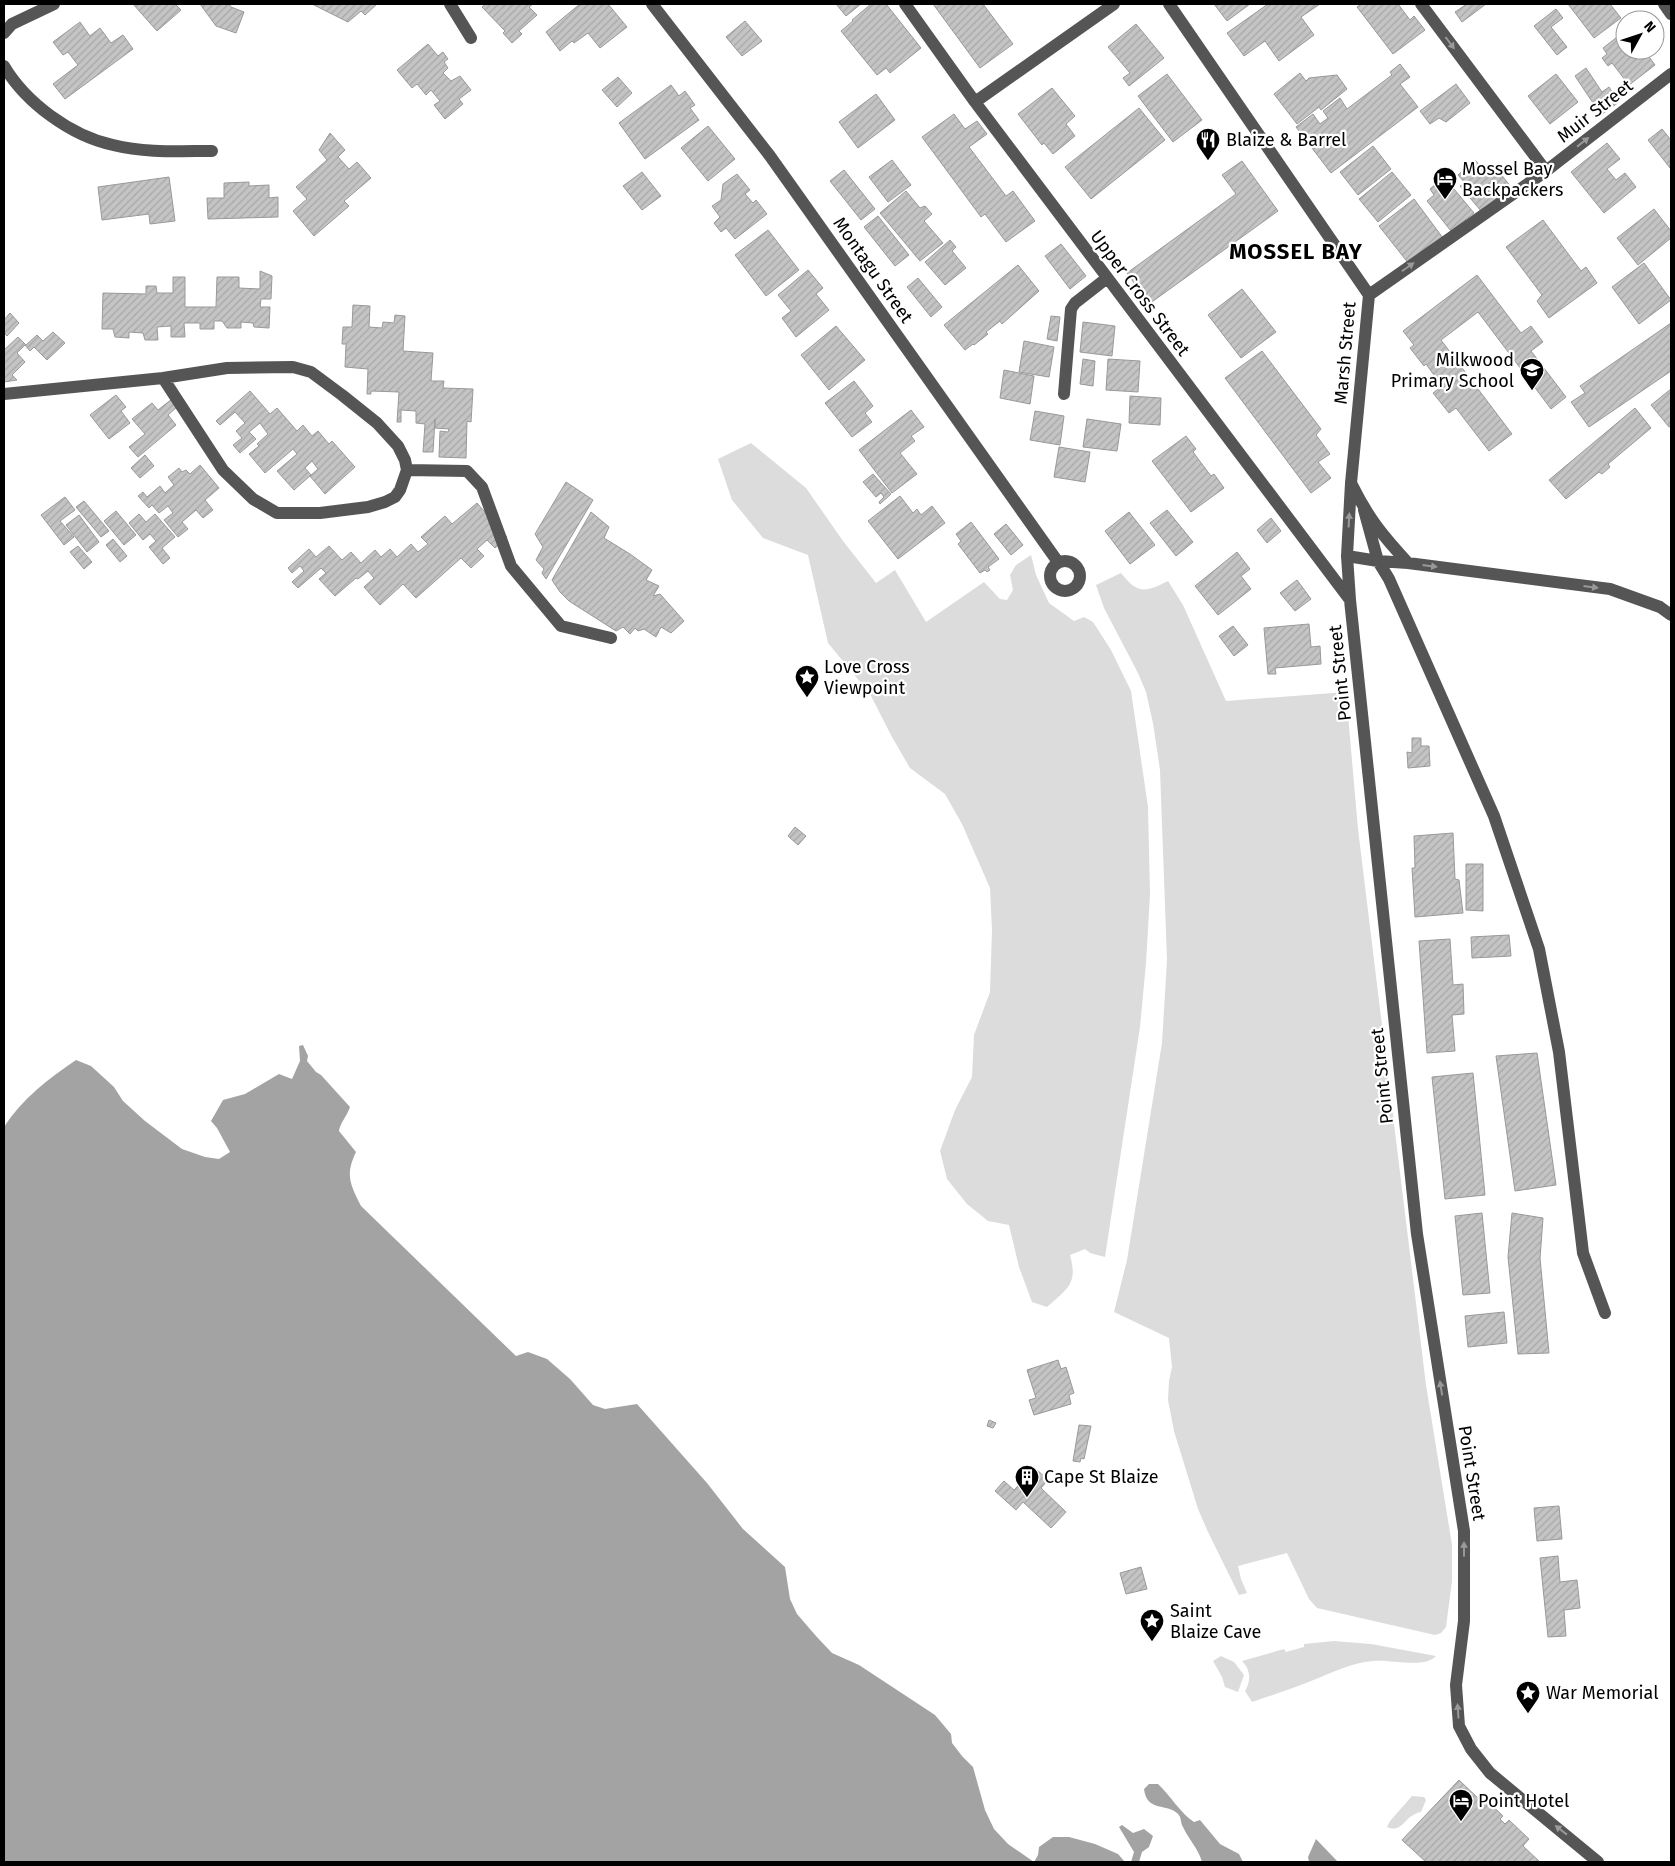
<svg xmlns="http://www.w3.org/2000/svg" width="1675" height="1866" font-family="'Fira Sans',sans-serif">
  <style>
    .green { fill: #dcdcdc }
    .water { fill: #a3a3a3 }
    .building { fill: url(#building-hatch); stroke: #999 }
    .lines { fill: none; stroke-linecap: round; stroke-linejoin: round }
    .minor { stroke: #555; stroke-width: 12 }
    .oneway { fill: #999 }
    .labels { text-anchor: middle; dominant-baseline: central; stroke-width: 4.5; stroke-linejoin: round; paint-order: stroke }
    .street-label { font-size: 18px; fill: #000; stroke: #fff }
    .poi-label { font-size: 18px; fill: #000; stroke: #fff; text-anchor: start }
    .district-label { font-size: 22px; font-weight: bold; letter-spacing: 1px; fill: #000; stroke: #fff }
  </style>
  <defs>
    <pattern id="building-hatch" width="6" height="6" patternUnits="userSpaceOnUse" patternTransform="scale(1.25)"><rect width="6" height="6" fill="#c4c4c4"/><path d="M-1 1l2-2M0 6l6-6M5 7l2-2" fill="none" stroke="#a7a7a7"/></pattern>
  </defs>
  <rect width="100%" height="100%" fill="#fff"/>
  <!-- green -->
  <path class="green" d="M751,443L806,488L843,541L876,583L895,570L926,622L984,582L1000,599L1007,600L1013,590L1010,575L1016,565L1031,555L1036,575L1049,603L1074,621L1084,617L1093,622L1111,650L1131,691L1148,807L1150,894L1146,963L1140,1027L1105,1257L1090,1253L1085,1249L1070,1255C1078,1284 1068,1288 1047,1307L1032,1302L1019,1267L1009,1225L988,1221L967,1204L947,1179L940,1151L955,1110L972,1077L974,1035L990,992L992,930L990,888L962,824L945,794L910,768L892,737L870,694L828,643L808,555L763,538L732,500L718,459Z
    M1121,573C1138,595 1146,592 1168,581L1183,605L1226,701L1346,692L1358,829L1426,1385L1452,1545V1581L1446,1627L1441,1633L1435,1635L1317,1608L1309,1599L1287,1553L1238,1566L1241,1579L1247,1593L1239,1595L1208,1532L1198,1509L1174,1431L1168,1400L1169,1381L1172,1367L1169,1338L1114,1312L1127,1260L1162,1043L1167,960L1160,770L1153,723L1146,692L1138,673L1104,608L1096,585Z
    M1334,1641L1371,1644L1436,1656C1425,1669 1390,1659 1373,1661C1351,1663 1331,1673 1311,1681C1292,1689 1272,1695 1252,1702L1245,1691C1251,1681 1251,1670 1242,1661L1284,1649L1286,1652L1304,1647V1644Z
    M1221,1656L1234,1662L1244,1675L1238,1692L1225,1687L1222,1677L1213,1661Z
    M1412,1796L1424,1797L1426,1800L1421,1812C1404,1815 1403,1834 1387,1827L1390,1821Z"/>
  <!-- water -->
  <path class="water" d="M303,1045L308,1056L307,1061L316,1072L321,1075L350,1107C347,1116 340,1123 339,1131L356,1152C345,1175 350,1184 361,1206L516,1356L528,1352L547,1359L570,1379L593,1405L605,1409L637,1404L707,1483L743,1529L785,1567L790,1599L797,1614L816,1636L832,1653L859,1665L935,1715L951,1734L952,1743L962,1756L973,1767L985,1810L994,1829L1008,1844L1034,1862L1038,1855L1039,1847L1053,1837H1069L1095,1844L1118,1854L1125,1862H4V1127C22,1099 49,1078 76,1060L91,1066L114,1087L123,1101L145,1121L182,1149L205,1157L219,1159L230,1152L217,1128L211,1121L223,1100L245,1094L279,1074L292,1079L300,1061L299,1046Z
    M1149,1784H1158C1170,1795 1181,1814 1194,1822L1200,1820L1220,1844L1239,1854L1243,1862H1202C1198,1848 1189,1840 1183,1827C1180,1822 1182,1817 1177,1813C1165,1803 1147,1812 1144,1789Z
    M1122,1825L1133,1833L1144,1829L1153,1836L1149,1847L1142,1852L1139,1862H1131L1134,1852L1119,1827Z
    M1316,1839L1338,1862H1309L1308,1857Z"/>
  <!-- building -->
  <path class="building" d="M133,4H175L181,10L157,31Z
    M200,4H229L231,7L244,12L236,33L216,26Z
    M312,4H377L365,15L361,11L348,22Z
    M486,4H533L529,7L537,15L519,31L522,34L512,43L503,33L505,31L482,7Z
    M580,4H608L627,27L600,48L588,33L574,43L572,41L560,51L546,32Z
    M836,4H861L846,16Z
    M871,4H886L921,48L890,73L886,68L877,75L841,31L853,21L852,20Z
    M933,4H983L1013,44L980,68Z
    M1214,4H1250L1227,21Z
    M1268,4H1320L1301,17L1314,35L1279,61L1265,41L1244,56L1227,33Z
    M1361,4H1398L1410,20L1414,16L1425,30L1393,54L1357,7Z
    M1467,4H1486L1462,22L1455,12Z
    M1568,4H1610L1621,18L1594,38Z
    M1556,9L1563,18L1551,27L1567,47L1557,55L1534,26Z
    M745,21L762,41L742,56L726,37Z
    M80,22L90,36L100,28L111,43L123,35L133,49L65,99L53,84L78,65L68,52L63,55L53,42Z
    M1136,24L1164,58L1129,86L1123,78L1130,73L1108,47Z
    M1625,31V50H1644L1655,65L1629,85L1612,63L1608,66L1602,58L1607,54L1603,48Z
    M428,44L438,56L443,52L448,59L444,62L448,68L443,73L451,81L460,76L471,90L459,99L463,104L445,119L434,105L440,101L431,90L426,95L417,84L412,88L397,70Z
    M1400,64L1410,77L1400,84L1418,107L1331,173L1296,127L1313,114L1320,124L1328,118L1323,111L1340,98L1347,109L1392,75L1390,72Z
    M1586,68L1602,92L1609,87L1619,102L1601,115L1575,76Z
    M1300,73L1306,81L1309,78L1337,75L1347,89L1321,110L1319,107L1297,124L1274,94Z
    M1167,74L1202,120L1173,142L1138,96Z
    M1556,74L1578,102L1550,124L1528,96Z
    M618,77L632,93L617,107L602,90Z
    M1456,84L1470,103L1446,122L1439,118L1430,124L1420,111Z
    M671,85L679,96L685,91L695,105L690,108L699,120L645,159L619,123Z
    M1052,88L1075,116L1066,124L1075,136L1053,154L1044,143L1042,145L1018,114Z
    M876,94L895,120L858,148L839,122Z
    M1139,108L1165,140L1091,199L1065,167Z
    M954,114L965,129L977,121L987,134L969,147L1006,196L1013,191L1035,221L1006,242L985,214L981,217L922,137Z
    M708,126L735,159L708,181L681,148Z
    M1662,129L1671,140L1670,168L1648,140Z
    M330,133L345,150L338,157L349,169L357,162L371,178L344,201L349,206L314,236L293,211L307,199L296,187L327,160L319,150Z
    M1607,143L1620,159L1607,169L1616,180L1625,173L1636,187L1604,213L1571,172Z
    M1373,146L1391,169L1358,195L1340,172Z
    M892,160L911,185L888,202L869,177Z
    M1475,160L1484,170L1492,163L1511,187L1481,211L1460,186L1465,183L1458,175Z
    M1242,161L1278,211L1149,304L1127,273L1236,194L1222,175Z
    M844,170L875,209L861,220L830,181Z
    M642,172L661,196L642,210L623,186Z
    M1392,172L1411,195L1378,222L1359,199Z
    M737,174L750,190L745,194L753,203L756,200L767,214L735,239L726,228L721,232L714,223L720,217L712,206L721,200L723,184Z
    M169,177L175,221L150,224L149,214L102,220L98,187Z
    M1444,177L1474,213L1451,231L1427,201L1434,195L1430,189Z
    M249,182V186L269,185V198L278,197V217L208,219L207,198H224V183Z
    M906,191L920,208L925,206L932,214L924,221L943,243L920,261L880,213Z
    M1414,199L1443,238L1409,264L1379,226Z
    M1654,209L1671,231V238L1638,265L1617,238Z
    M878,216L909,255L895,266L864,227Z
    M1543,220L1581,271L1586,267L1597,283L1549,318L1537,301L1542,295L1506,247Z
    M768,230L799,270L766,296L735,255Z
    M950,240L956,247L952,251L966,268L945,285L925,262Z
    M1061,244L1086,276L1070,289L1045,256Z
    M1644,263L1671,300L1639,324L1612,287Z
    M1018,265L1039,291L1002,324L1000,321L986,332L988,334L974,345L973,344L965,350L944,325Z
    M808,270L823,288L816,294L829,310L796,337L782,318L791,311L778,295Z
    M260,271L272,276L271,299H261L260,307H270L269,328L254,327L253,323L241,322V328H227L222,321H214V329H200V323H184L185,337H171V326L157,327L158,340H145L143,333L129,332V338L115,337L113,329H102L103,293L146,294V286H156L157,293H173V277H185V307H216L217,277H239V288L260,289Z
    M1477,275L1521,333L1531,326L1543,342L1531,351L1566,397L1551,409L1478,312L1441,340L1512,434L1489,451L1456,408L1449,413L1433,393L1442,386L1426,364L1424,366L1410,348L1414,345L1403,331Z
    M918,278L942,307L931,317L907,287Z
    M1242,289L1276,332L1241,358L1208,315Z
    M353,305L370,306L369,327L382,328L383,322L394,323L395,315L405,316L403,351L433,353L431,381H444L443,388L473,389L471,422L467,421L466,458L439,457L440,431L448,432L449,429L435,428V419L433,452H423L425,424L416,423V411L401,410V422H397L399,392L371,391V394H367L368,369L345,367L346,344H342L343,327H352Z
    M10,313L19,323L7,336L4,333V320Z
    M1051,316L1060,317L1057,341L1047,339Z
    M1083,322L1115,326L1112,356L1080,352Z
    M1671,323V371L1589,427L1571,402L1585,393L1580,386Z
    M836,326L865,360L829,390L801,355Z
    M53,332L65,343L47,360L34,347L30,351L25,345L17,353L25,362L12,375L17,380L4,382V350L18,337L26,345L37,335L43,341Z
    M1024,341L1054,347L1049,377L1019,372Z
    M1262,351L1321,429L1316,435L1330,454L1318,462L1331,478L1311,493L1225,378Z
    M1083,359L1095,361L1093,386L1080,384Z
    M1108,359L1140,361L1138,392L1106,390Z
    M1004,370L1034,376L1030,404L1000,398Z
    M854,381L873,406L865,413L872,422L852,437L825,403Z
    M1671,389V426L1669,427L1651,405Z
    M250,391L270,414L277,408L297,431L303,425L312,436L318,431L329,444L332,441L355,467L325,494L310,476L318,469L312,461L305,468L311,475L294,490L277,471L297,454L293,449L265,473L249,454L259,446L257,444L268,434L260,423L249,432L256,439L240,453L233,445L242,438L236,431L245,423L235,412L220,425L216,421Z
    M116,395L126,407L121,411L130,423L109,439L90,415Z
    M1130,396L1161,398L1160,425L1129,423Z
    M172,399L178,406L168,415L176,425L138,457L129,447L145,434L132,419L152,403L158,410Z
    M1635,408L1651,428L1608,464L1610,467L1602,474L1599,472L1566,499L1549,480Z
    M911,410L924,427L911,436L915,441L900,453L917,474L892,493L859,450Z
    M1035,411L1064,416L1060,445L1030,440Z
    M1087,419L1121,424L1117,451L1083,447Z
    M1186,436L1196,449L1193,452L1211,476L1214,474L1224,488L1191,512L1152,461Z
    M1059,447L1090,452L1085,482L1054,477Z
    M145,455L154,466L140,478L131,468Z
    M200,465L219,488L205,500L213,510L203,518L196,510L182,522L188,529L178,537L164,520L173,513L168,506L159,513L152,505L149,508L138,496L143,492L147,497L160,486L165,493L174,485L168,477L179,468L182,472L186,470L190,474Z
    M873,474L891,494L880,504L879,502L884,497L881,493L876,497L863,482Z
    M566,482L593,500L546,579L542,573L544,569L536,560L543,547L535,534Z
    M900,496L913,513L917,509L921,515L932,506L945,523L898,559L868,521Z
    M65,497L75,510L60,521L74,537L64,545L41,515Z
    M84,501L109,531L101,537L76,507Z
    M477,503L507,537L495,548L487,540L477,549L484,556L471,568L461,558L416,598L403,584L380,605L364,587L374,578L368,571L358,579L356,578L335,596L319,579L326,573L321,568L298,588L292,582L304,571L300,566L292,573L288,568L309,549L316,557L329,546L342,560L351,552L361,563L375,550L381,557L390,549L397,557L411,544L418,552L428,544L421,537L445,516L452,524Z
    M1167,510L1193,542L1176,556L1150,523Z
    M116,511L136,535L124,545L104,521Z
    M591,512L609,527L604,538L630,554L652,570L646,580L659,586L653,596L660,594L684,621L671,633L661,627L656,637L644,629L638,631L635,628L630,634L623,627L616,631L569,601L560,592L552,580Z
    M1129,512L1155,545L1130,564L1105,531Z
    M139,514L146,522L155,514L175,537L162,548L170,558L163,564L149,547L156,541L150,534L143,540L129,523Z
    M79,515L99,542L87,552L66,525Z
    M1271,518L1281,531L1267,543L1257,530Z
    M971,522L999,559L988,567L990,570L987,572L985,570L980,573L958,544L961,541L956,534Z
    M1006,524L1023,545L1011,555L994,534Z
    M113,539L127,556L120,562L106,545Z
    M78,546L92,562L84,569L70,552Z
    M1237,552L1250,569L1241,576L1251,589L1218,615L1195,586Z
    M1297,580L1311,599L1295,611L1280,593Z
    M1309,624L1311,647L1320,646L1321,664L1275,668L1276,674H1268L1264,628Z
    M1233,626L1248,645L1234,656L1219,636Z
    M1412,738H1421V746H1429L1430,766L1408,768L1407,752L1412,753Z
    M795,827L806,836L798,845L788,836Z
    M1453,833L1455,879L1459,880L1463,913L1415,917L1412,868H1415L1414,836Z
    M1466,864H1483V911L1466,910Z
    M1509,935L1511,956L1472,958L1471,937Z
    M1450,939L1453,985L1463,984L1464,1014L1452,1015L1455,1051L1427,1053L1419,941Z
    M1537,1053L1556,1185L1515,1191L1496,1056Z
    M1473,1073L1485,1195L1445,1199L1432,1077Z
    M1482,1213L1490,1293L1463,1295L1455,1216Z
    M1512,1213L1543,1218L1540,1258L1549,1353L1518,1354L1508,1257Z
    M1504,1312L1507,1343L1468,1347L1465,1316Z
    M1058,1360L1061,1369L1066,1367L1074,1393L1069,1395L1071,1404L1034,1415L1029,1400L1036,1398L1027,1370Z
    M989,1420L996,1423L993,1428L987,1426Z
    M1079,1425L1091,1426L1084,1459L1081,1458L1080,1462L1073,1461Z
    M1035,1468L1048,1480L1041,1488L1066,1512L1051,1528L1023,1502L1016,1510L995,1491L1004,1481L1014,1490Z
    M1559,1506L1562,1539L1537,1541L1534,1508Z
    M1558,1556L1560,1582L1577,1580L1580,1608L1564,1610L1566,1636L1548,1637L1540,1558Z
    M1141,1567L1147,1589L1126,1594L1120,1573Z
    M1459,1780L1481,1801L1484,1798L1503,1816L1500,1819L1505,1824L1509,1820L1529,1839L1523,1846L1540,1862H1426L1402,1840Z"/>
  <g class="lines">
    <!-- minor -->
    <path class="minor" d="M450,4L471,38
      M652,4L770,156L1058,562
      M905,4L975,102L1350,600
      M1169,4L1369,295L1351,483L1347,556L1350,600L1417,1234L1464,1531V1621L1456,1685L1459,1726L1471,1749L1490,1773L1598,1862
      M1421,4L1546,171
      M1664,4L1671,14
      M4,33L12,24L54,4
      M4,66C26,103 71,136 113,145C145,153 179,151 212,151
      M975,102L1114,4
      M1369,295L1546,171L1671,74
      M4,394L163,378L227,368L293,367L311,372L342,395L377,423L398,446L405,460L407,470L400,490L395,497L385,502L368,507L320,513H277L253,499L223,470L163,378
      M1064,394L1071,309L1075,303L1107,278
      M407,470L467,471L482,487L511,566L561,626L611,638
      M1352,485C1369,519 1383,536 1408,563
      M1364,510L1378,561L1389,579L1494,816L1539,949L1559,1052L1583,1253L1605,1313
      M1347,556L1378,561L1408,563L1610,589L1660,607L1671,615
      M1050 576a15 15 0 1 1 30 0a15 15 0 1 1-30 0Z"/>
  </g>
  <!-- one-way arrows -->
  <defs><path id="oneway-solid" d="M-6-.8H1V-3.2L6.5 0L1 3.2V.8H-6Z" transform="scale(1.25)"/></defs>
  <g class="oneway">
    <use href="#oneway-solid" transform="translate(1450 43) rotate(53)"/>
    <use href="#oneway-solid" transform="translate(1583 142) rotate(-38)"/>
    <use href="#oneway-solid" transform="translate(1408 267) rotate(-35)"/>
    <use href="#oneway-solid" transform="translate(1349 520) rotate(-87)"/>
    <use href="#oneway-solid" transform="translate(1430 566) rotate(7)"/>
    <use href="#oneway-solid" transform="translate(1591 587) rotate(7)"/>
    <use href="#oneway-solid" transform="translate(1441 1388) rotate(-99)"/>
    <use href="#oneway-solid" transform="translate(1464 1549) rotate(-90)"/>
    <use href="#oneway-solid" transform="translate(1458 1711) rotate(-94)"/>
    <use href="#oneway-solid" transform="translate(1561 1830) rotate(-142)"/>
  </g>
  <!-- icons -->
  <defs>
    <symbol id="restaurant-pin" viewBox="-11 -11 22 30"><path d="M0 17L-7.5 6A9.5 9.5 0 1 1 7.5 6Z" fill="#000" stroke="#fff"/><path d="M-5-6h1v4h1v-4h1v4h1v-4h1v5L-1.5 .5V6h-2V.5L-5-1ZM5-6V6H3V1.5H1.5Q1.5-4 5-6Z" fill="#fff"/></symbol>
    <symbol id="hotel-pin" viewBox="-11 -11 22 30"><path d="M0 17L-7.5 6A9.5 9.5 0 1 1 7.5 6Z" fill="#000" stroke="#fff"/><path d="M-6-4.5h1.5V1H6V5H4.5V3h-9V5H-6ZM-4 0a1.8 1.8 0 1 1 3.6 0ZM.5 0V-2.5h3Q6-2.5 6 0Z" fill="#fff"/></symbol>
    <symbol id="school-pin" viewBox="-11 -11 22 30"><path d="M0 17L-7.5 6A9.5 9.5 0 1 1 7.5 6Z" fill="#000" stroke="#fff"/><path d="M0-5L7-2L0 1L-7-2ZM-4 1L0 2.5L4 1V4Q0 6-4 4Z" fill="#fff"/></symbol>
    <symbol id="sight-pin" viewBox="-11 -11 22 30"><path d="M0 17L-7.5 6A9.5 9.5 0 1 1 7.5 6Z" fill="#000" stroke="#fff"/><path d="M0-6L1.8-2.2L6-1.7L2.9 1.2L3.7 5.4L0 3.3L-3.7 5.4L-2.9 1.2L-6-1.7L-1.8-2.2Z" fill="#fff"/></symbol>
    <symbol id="building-pin" viewBox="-11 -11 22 30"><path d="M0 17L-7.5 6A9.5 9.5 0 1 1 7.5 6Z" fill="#000" stroke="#fff"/><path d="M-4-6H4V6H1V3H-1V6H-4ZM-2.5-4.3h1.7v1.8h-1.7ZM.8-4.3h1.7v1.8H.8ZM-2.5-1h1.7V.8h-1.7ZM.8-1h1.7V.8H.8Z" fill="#fff"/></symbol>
  </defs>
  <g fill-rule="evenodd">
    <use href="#restaurant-pin" x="1194" y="126" width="28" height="38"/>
    <use href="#hotel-pin" x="1431" y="165" width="28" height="38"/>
    <use href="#school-pin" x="1518" y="356" width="28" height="38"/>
    <use href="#sight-pin" x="793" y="663" width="28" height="38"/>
    <use href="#building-pin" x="1013" y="1463" width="28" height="38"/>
    <use href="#sight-pin" x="1138" y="1607" width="28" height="38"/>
    <use href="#sight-pin" x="1514" y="1679" width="28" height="38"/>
    <use href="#hotel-pin" x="1447" y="1787" width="28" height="38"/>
  </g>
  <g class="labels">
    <!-- street labels -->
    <g class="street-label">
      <text transform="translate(1595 111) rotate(-38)">Muir Street</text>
      <text transform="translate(873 270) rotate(55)">Montagu Street</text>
      <text transform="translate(1140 293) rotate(53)">Upper Cross Street</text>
      <text transform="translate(1345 353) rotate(-85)">Marsh Street</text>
      <text transform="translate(1340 673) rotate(-96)">Point Street</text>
      <text transform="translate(1382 1076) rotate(-96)">Point Street</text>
      <text transform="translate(1472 1473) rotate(81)">Point Street</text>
    </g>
    <!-- poi labels -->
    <g class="poi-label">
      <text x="1226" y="140">Blaize &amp; Barrel</text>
      <text x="1462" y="169">Mossel Bay<tspan x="1462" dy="21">Backpackers</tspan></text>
      <text x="1514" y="360" text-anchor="end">Milkwood<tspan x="1514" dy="21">Primary School</tspan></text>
      <text x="824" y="667">Love Cross<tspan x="824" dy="21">Viewpoint</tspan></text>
      <text x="1044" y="1477">Cape St Blaize</text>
      <text x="1170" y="1611">Saint<tspan x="1170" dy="21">Blaize Cave</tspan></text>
      <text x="1546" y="1693">War Memorial</text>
      <text x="1478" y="1801">Point Hotel</text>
    </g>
    <!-- district labels -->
    <g class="district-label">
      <text x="1296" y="251">MOSSEL BAY</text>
    </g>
  </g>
  <!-- border -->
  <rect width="1675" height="1866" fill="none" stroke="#000000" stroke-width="10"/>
  <!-- north arrow -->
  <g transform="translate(1640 35) rotate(50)"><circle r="24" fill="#ffffff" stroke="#999999"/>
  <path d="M0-4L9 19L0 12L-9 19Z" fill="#000000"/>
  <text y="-8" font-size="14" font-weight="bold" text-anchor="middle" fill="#000000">N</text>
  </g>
</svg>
